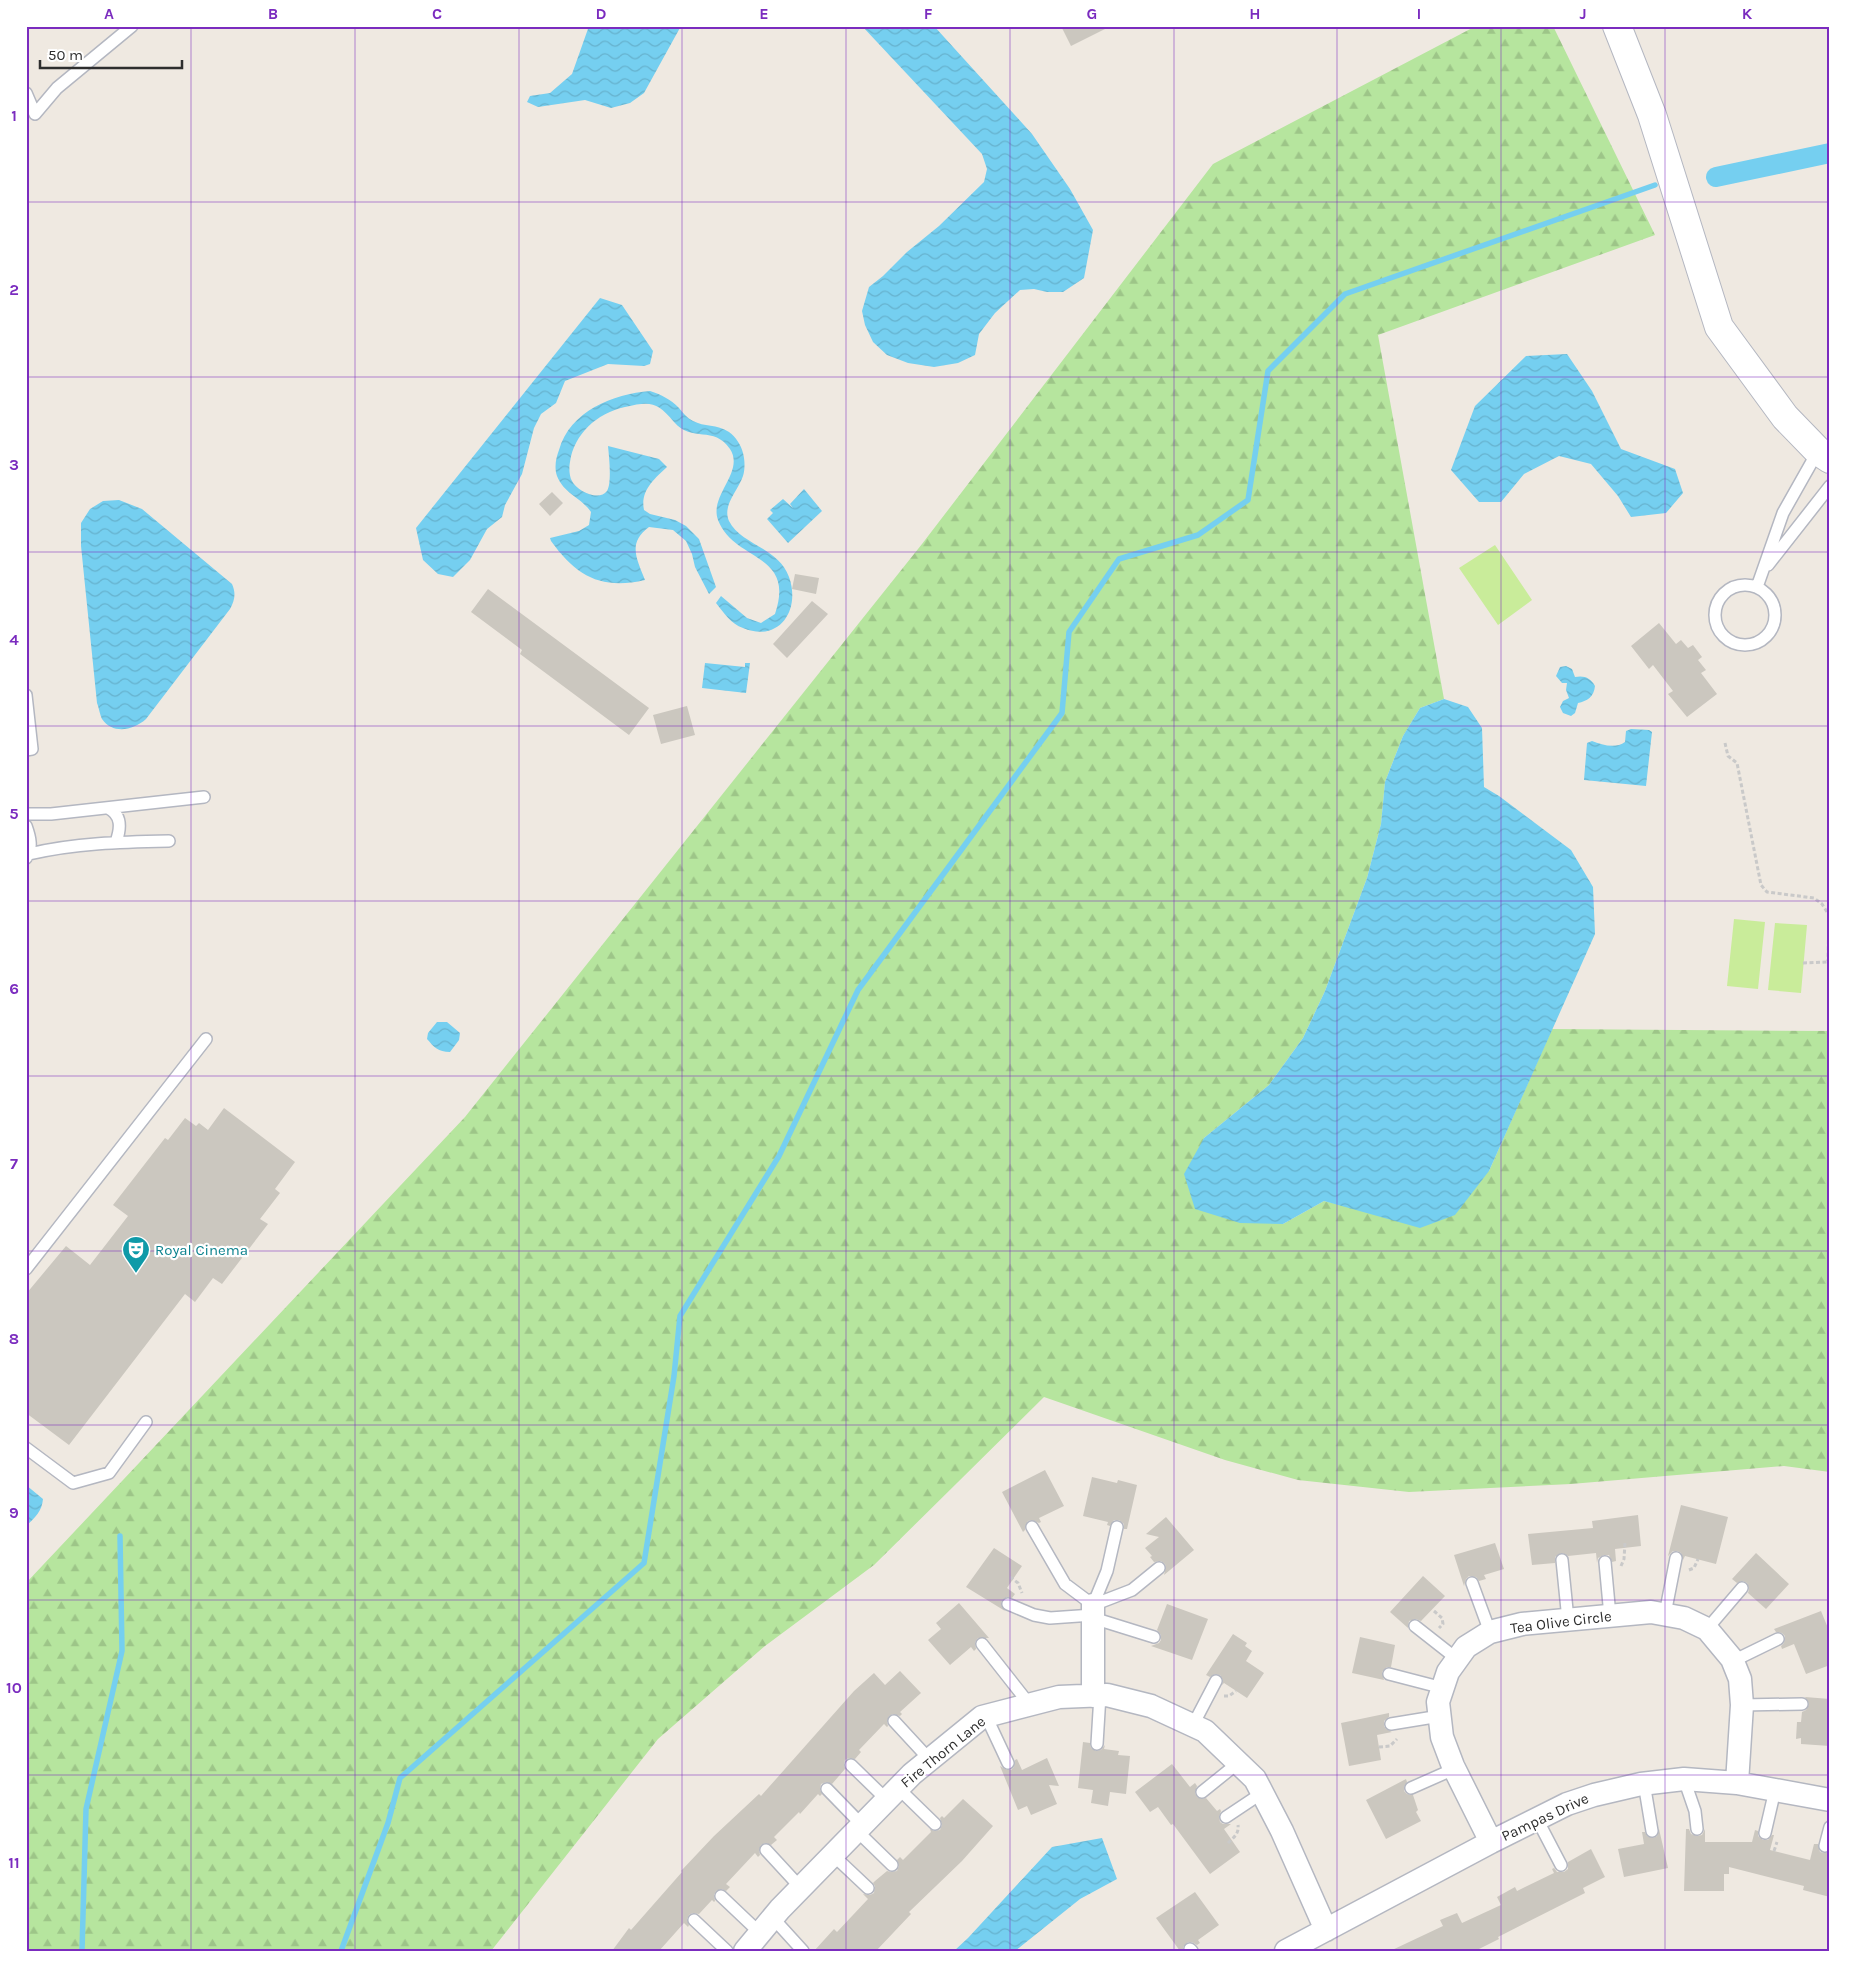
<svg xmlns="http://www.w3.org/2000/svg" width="1856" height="1977" font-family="Karla,sans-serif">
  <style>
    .forest { fill: url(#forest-firs) }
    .pitch { fill: #c9ec9a }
    .water { fill: url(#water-waves) }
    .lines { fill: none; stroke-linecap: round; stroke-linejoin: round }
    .stream { stroke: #75cff0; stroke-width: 5.5 }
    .canal { stroke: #75cff0; stroke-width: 20 }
    .building { fill: #cbc7bf }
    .lane-casing { stroke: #b4b7c1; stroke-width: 14 }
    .street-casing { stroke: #b4b7c1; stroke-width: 25 }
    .secondary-casing { stroke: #b4b7c1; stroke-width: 30 }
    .path { stroke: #c9c9c9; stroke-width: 3; stroke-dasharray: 4 2.5; stroke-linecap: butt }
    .lane { stroke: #fff; stroke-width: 11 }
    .street { stroke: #fff; stroke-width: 22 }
    .secondary { stroke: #fff; stroke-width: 28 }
    .grid { fill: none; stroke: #7b2cbf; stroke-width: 1; stroke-opacity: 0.55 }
    .labels { text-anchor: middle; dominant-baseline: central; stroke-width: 4.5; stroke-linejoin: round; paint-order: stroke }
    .culture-label { font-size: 15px; fill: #0d838f; stroke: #fff; text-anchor: start }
    .street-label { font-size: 15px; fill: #2e2e2e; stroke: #fff }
    .neatline { fill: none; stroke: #7b2cbf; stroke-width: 2 }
    .grid-label { font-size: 16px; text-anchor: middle; font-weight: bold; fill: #7b2cbf }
  </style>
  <defs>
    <pattern id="forest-firs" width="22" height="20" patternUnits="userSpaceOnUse" patternTransform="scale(1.25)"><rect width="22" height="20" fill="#b6e59e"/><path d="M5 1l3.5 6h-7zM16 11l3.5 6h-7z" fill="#9dc588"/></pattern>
    <pattern id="water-waves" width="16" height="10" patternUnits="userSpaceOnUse" patternTransform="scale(1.25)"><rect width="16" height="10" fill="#75cff0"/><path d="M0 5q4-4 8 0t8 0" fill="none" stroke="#66b2ce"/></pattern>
  </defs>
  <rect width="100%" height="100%" fill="#efe9e1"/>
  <!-- forest -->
  <path class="forest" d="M1476,26H1553L1655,235L1378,335L1444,699L1420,708L1403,736L1385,782L1381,824L1367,878L1325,991L1303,1038L1269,1085L1204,1138L1283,1224L1324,1201L1361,1210L1489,1171L1552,1029L1830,1031V1472L1784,1466L1571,1484L1409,1492L1298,1480L1225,1460L1044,1397L874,1565L765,1646L658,1739L491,1951H26V1583L465,1117L922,544L1213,164Z"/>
  <!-- pitch -->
  <path class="pitch" d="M1495,545L1532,600L1498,625L1459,568Z
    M1734,919L1765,922L1758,989L1727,986Z
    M1775,923L1807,925L1801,993L1768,990Z"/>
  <!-- water -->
  <path class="water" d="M589,26H681L644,93L630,103L611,108L585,100L538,107L527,102L530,96L550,93L572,74Z
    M862,26H934L1032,134L1070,189L1093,230L1084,278L1063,292H1047L1034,289L1020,290L995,313L979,334L975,355L958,363L934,367L908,363L887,355L873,342L865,325L862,311L869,287L883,276L907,252L939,226L984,182L987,169L982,154Z
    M600,298L622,305L653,351L650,364L644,366L608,364L565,381L556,403L541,414L534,428L522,474L505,505L502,517L487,529L470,560L453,577L438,574L423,560L416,528Z
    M1567,354L1592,391L1621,449L1675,469L1683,493L1666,513L1631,517L1618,496L1591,464L1559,456L1524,474L1501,502H1479L1451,470L1475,406L1526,356Z
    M650,391C662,395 670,399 679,408C683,413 687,418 693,421C704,427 717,424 729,432C736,437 741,445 743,453C745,461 745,469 743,476C738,491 722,505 729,521C741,545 778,547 789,577C801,610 779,643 743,628C731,624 724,613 716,603L721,596L747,618L761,623L775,614C796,552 734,562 718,520C709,495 745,472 730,449C714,425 692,443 674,422C657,402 651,401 625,407C597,413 574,434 570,462C569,467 569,476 572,481C577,491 599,502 607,491C612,483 609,456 608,446L659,459L667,467C654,479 640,491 644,510L650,514L675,520L686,526L699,539L716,587L709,594L695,567L692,554L686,541L673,530L649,527C627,543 637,559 645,580C602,590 577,577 551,541L550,538L579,531L589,525L591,512C581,497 564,494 557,476C554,467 556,458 559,450C570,411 613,394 650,391Z
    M804,489L822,511L788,543L767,519L773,513L770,510L783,499L793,508L790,504Z
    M119,500L142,509L232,584C236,593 235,600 230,609L146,719C134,730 113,735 102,719C100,715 99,708 97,703L81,546V523L90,509L103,501Z
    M705,663L745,667V663H750L746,693L702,688Z
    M1566,666L1572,669L1575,677C1584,675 1591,678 1595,686C1594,697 1587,701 1578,703L1575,713L1571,716L1563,713L1560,707L1563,701L1569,698L1566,690L1567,683H1562L1556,676L1560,667Z
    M1444,699L1468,707L1482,728L1484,787L1499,796L1571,850L1593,887L1595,934L1489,1171L1455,1215L1420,1228L1324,1201L1283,1224L1240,1223L1195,1209L1184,1174L1204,1138L1269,1085L1303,1038L1325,991L1367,878L1381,824L1385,782L1403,736L1420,708Z
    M1631,729L1649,730L1652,732L1646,786L1584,780L1587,743L1592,741C1602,745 1616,749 1625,742L1626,731Z
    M437,1022H447L460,1033L459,1040L450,1052C438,1052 434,1047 427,1039L428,1033Z
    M26,1485L43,1499C42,1511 35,1518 26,1526Z
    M1102,1838L1117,1879L1080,1899L1015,1951H954L968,1938L1052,1847Z"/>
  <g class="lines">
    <!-- stream -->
    <path class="stream" d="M82,1951L86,1809L122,1651L120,1536
      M341,1951L388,1823L400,1778L644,1563L674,1376L680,1316L779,1156L858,990L1062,713L1069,632L1119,559L1198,535L1248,500L1268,371L1345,294L1655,185"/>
    <!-- canal -->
    <path class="canal" d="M1716,177L1830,153"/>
  </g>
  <!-- building -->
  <path class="building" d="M1061,26H1111L1071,46Z
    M552,492L563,503L550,516L539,504Z
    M795,574L819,578L816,594L792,589Z
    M488,589L649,708L629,735L520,654L522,650L471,612Z
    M812,601L828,614L787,658L773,644Z
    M1659,623L1676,644L1681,640L1688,648L1693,645L1702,657L1698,660L1706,670L1701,673L1717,694L1687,717L1668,694L1673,691L1653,665L1649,669L1631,646Z
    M687,706L695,735L661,744L653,715Z
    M224,1108L295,1162L275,1189L280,1193L260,1219L268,1224L222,1284L213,1278L195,1302L185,1294L69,1445L26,1413V1294L66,1246L90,1265L128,1216L113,1205L165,1138L168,1140L185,1118L196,1126L199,1123L208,1130Z
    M1045,1470L1064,1506L1039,1518L1041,1522L1039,1523L1032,1520L1028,1521L1025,1527V1530L1023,1532L1002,1492Z
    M1092,1477L1117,1483L1118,1480L1137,1485L1127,1529H1124V1524L1119,1520H1114L1110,1526L1107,1525L1108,1522L1083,1516Z
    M1681,1505L1728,1517L1716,1564L1685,1556L1683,1560L1681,1553L1677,1551H1673L1668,1556Z
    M1638,1515L1641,1546L1615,1549L1616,1561L1612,1562L1609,1555H1604L1598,1558L1597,1563L1596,1553L1568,1556L1562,1553L1555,1557V1563L1532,1565L1528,1534L1593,1528L1592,1521Z
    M1166,1517L1194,1550L1164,1575L1166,1567L1165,1564L1161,1561L1154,1562L1150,1557L1152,1556L1145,1548L1159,1537L1146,1534Z
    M1495,1543L1504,1569L1484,1575L1486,1579L1479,1581L1476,1577L1469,1576L1466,1579L1464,1586L1454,1555Z
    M994,1548L1022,1566L1007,1588L1015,1594L1012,1598L1007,1597L1001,1602V1605L1005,1611L966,1587Z
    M1756,1553L1789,1584L1766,1609L1748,1593L1749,1589L1747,1583L1743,1581L1737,1583L1732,1579Z
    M1423,1576L1445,1596L1421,1621L1416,1619L1409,1621L1408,1628L1390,1612Z
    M959,1603L989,1638H978L975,1642L976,1649L974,1651L971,1647L950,1665L928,1640L941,1629L936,1623Z
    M1167,1604L1208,1619L1192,1660L1151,1646L1159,1643L1161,1640V1635L1157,1630Z
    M1821,1611L1830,1633V1665L1806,1674L1794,1644L1782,1649L1781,1646L1784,1643L1785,1636L1782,1633L1776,1632L1774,1629Z
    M1233,1634L1247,1643L1245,1646L1252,1651L1246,1661L1264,1673L1247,1698L1224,1683L1222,1685L1223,1680L1220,1675L1215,1674L1210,1677L1206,1675Z
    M1360,1637L1395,1645L1391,1667H1387L1382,1672L1384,1680L1352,1673Z
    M900,1671L921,1693L900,1712L902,1714L900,1716L893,1714L889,1716L887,1722L888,1726L887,1727L884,1724L859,1750L861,1752L855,1759L849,1758L845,1760L844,1764L845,1769L832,1784L826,1782L821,1784L820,1790L822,1794L820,1796L818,1794L800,1814L799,1812L774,1837L777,1840L771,1845L765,1843L761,1845L759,1851L760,1855L758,1857L755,1853L726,1884L730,1887L726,1891L722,1889L716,1891L714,1895L715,1901L714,1902L712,1900L699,1914L692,1913L689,1915L687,1919L689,1925L688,1927L684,1923L659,1951H612L629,1928L631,1930L682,1872L681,1871L714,1836L759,1794L761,1796L854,1691L874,1673L885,1685Z
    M1805,1697L1830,1699V1746L1801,1744V1738L1796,1739L1797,1722H1801L1802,1712L1806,1710L1809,1704Z
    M1389,1713V1717L1384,1721V1726L1386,1729L1392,1732L1377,1735L1381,1760L1349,1766L1341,1723Z
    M1083,1742L1090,1743L1091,1748L1096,1751L1101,1750L1105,1745L1104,1749L1119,1751L1118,1755L1130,1756L1126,1794L1110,1792L1108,1806L1091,1803L1093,1790L1078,1788Z
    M1047,1758L1059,1786L1049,1785L1057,1804L1031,1815L1027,1806L1018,1810L1000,1766L1007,1770H1011L1014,1767L1015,1760L1017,1759L1022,1770Z
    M1172,1764L1190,1787L1195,1783L1197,1786L1195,1793L1197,1797L1203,1799L1206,1798L1217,1811L1220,1809L1221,1811L1219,1817L1220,1822L1223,1824H1231L1224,1829L1240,1852L1210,1874L1173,1824L1171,1825L1158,1807L1150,1812L1135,1792Z
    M1406,1779L1407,1782L1404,1787V1791L1407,1794L1413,1795L1418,1810L1416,1812L1421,1821L1386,1839L1366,1800Z
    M963,1799L993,1826L962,1861L909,1912L911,1914L876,1951H814L834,1929L837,1932L868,1899L863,1894L870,1895L874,1893L875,1886L873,1883L875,1881L887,1871L891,1872L897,1871L899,1866L897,1860L900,1857L903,1860L931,1832L930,1829L934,1831L940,1830L942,1825L940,1818L942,1816L944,1818Z
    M1659,1829L1668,1868L1624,1877L1618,1849L1644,1844L1642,1832H1645L1647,1836L1653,1838L1657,1836Z
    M1686,1829H1689L1691,1834L1697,1836L1702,1835L1705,1829V1842H1752L1755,1830L1758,1831V1836L1763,1840H1768L1772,1835H1774L1770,1850L1810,1860L1814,1844H1818L1820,1852L1824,1853L1830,1852V1897L1803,1890L1804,1886L1729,1867V1874H1724V1891H1684Z
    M1591,1849L1605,1877L1583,1888L1585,1893L1498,1937L1499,1939L1475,1951H1390L1443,1926L1440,1920L1457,1913L1462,1923L1501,1905L1497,1897L1515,1887L1517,1891L1554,1873L1552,1869L1554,1868L1557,1872H1564L1568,1869V1862Z
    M1195,1892L1219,1925L1198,1940L1200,1943L1197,1945L1192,1942H1188L1183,1947V1951H1180L1156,1918Z"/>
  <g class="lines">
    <defs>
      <path id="lane" d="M26,93L35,114L57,88L132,26
        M1768,565L1830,486
        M1715 615a30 30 0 1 1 60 0a30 30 0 1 1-60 0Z
        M1757,587L1783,513L1818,451
        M26,695L32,749L26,750
        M108,808C122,815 121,828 116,842
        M26,814H51L204,797
        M26,826C30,837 33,848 26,858
        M29,854C75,843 122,842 169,841
        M26,1269L206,1039
        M26,1448L73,1483L109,1473L146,1422
        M1032,1527L1065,1584L1093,1605
        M1562,1560L1568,1620
        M1605,1562L1610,1616
        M1472,1583L1490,1632
        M1008,1604L1034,1615L1050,1618L1093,1615
        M1093,1605L1107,1571L1117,1527
        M1093,1605L1132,1590L1159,1568
        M1665,1614L1676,1558
        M1093,1618L1154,1637
        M1415,1626L1457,1659
        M1707,1629L1742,1588
        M982,1644L1030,1705
        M1733,1661L1778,1639
        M1389,1674L1443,1688
        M1742,1705L1802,1704
        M986,1716L1008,1763
        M894,1721L930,1760
        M1391,1724L1440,1716
        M1193,1725L1216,1681
        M1097,1744L1100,1695
        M851,1765L887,1800
        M1684,1779L1695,1811L1697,1829
        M1644,1783L1652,1831
        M898,1788L935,1824
        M1411,1788L1454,1769
        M827,1789L862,1825
        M1202,1792L1238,1763
        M1226,1817L1262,1793
        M1537,1819L1561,1865
        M857,1831L892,1865
        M1765,1833L1775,1790
        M1825,1846L1830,1827
        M766,1850L801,1888
        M833,1855L868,1888
        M721,1896L760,1933
        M773,1918L803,1951
        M694,1920L727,1951
        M1190,1949L1192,1951"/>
      <path id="street" d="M1093,1605V1696
        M1491,1842L1453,1766L1442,1737L1438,1702L1448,1672L1466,1647L1490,1632L1522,1624L1651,1612L1684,1618L1707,1629L1732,1659L1740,1679L1742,1705L1737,1783
        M745,1951L780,1909L912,1774L982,1717L1059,1697L1107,1695L1151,1706L1205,1731L1255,1779L1282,1831L1326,1930
        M1286,1951L1491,1842L1567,1804L1594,1795L1641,1784L1684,1779L1737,1783L1830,1800"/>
      <path id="secondary" d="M1617,26L1652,115L1719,327L1785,417L1818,451L1830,459"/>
    </defs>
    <!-- lane casing -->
    <use href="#lane" class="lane-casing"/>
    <!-- street casing -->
    <use href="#street" class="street-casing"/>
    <!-- secondary casing -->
    <use href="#secondary" class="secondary-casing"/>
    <!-- path -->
    <path class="path" d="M1725,743L1728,756L1737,763L1761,885L1767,892L1814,898L1822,904L1829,915L1828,961
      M1803,963L1829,962
      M1621,1566L1624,1559L1625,1543
      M1689,1570L1694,1568L1698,1559
      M1010,1577L1018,1583L1022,1593
      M1434,1611L1442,1618L1443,1624L1439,1628
      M1224,1696H1229L1236,1691
      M1379,1747L1390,1746L1397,1739
      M1228,1843C1234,1837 1239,1834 1238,1825
      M1774,1851L1777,1842"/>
    <!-- lane -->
    <use href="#lane" class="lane"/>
    <!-- street -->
    <use href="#street" class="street"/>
    <!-- secondary -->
    <use href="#secondary" class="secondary"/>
  </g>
  <!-- grid -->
  <path class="grid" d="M191,26V1951M355,26V1951M519,26V1951M682,26V1951M846,26V1951M1010,26V1951M1174,26V1951M1337,26V1951M1501,26V1951M1665,26V1951M26,202H1830M26,377H1830M26,552H1830M26,726H1830M26,901H1830M26,1076H1830M26,1251H1830M26,1425H1830M26,1600H1830M26,1775H1830"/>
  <!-- icons -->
  <defs>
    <symbol id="theatre-pin" viewBox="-11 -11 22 30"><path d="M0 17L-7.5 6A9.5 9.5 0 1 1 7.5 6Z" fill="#0f9aa8" stroke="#fff"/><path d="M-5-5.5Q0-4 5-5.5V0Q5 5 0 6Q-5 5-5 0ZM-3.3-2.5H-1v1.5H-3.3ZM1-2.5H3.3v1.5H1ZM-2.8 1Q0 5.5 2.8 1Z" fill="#fff"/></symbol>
  </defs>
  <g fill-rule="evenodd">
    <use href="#theatre-pin" x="120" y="1234" width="32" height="43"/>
  </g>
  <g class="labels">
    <!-- culture labels -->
    <g class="culture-label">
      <text x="155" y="1250">Royal Cinema</text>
    </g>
    <!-- street labels -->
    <g class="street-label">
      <text transform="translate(1561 1622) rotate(-7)">Tea Olive Circle</text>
      <text transform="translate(943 1752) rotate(-39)">Fire Thorn Lane</text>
      <text transform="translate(1545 1817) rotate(-25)">Pampas Drive</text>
    </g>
  </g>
  <!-- border -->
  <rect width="1856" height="1977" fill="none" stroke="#ffffff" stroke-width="55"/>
  <!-- scale -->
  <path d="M40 60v8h142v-8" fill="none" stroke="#2e2e2e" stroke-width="2.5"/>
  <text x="48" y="60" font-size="15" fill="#2e2e2e" stroke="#ffffff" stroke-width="4" paint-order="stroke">50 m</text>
  <rect x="28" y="28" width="1800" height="1922" class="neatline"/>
  <g class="grid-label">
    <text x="109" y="19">A</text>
    <text x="273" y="19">B</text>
    <text x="437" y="19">C</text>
    <text x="601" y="19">D</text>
    <text x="764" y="19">E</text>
    <text x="928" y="19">F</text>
    <text x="1092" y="19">G</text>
    <text x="1255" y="19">H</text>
    <text x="1419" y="19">I</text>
    <text x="1583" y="19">J</text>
    <text x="1747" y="19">K</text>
    <text x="14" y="121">1</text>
    <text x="14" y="295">2</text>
    <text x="14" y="470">3</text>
    <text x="14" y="645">4</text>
    <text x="14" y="819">5</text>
    <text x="14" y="994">6</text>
    <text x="14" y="1169">7</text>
    <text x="14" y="1344">8</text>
    <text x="14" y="1518">9</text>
    <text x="14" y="1693">10</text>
    <text x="14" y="1868">11</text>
  </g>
</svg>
